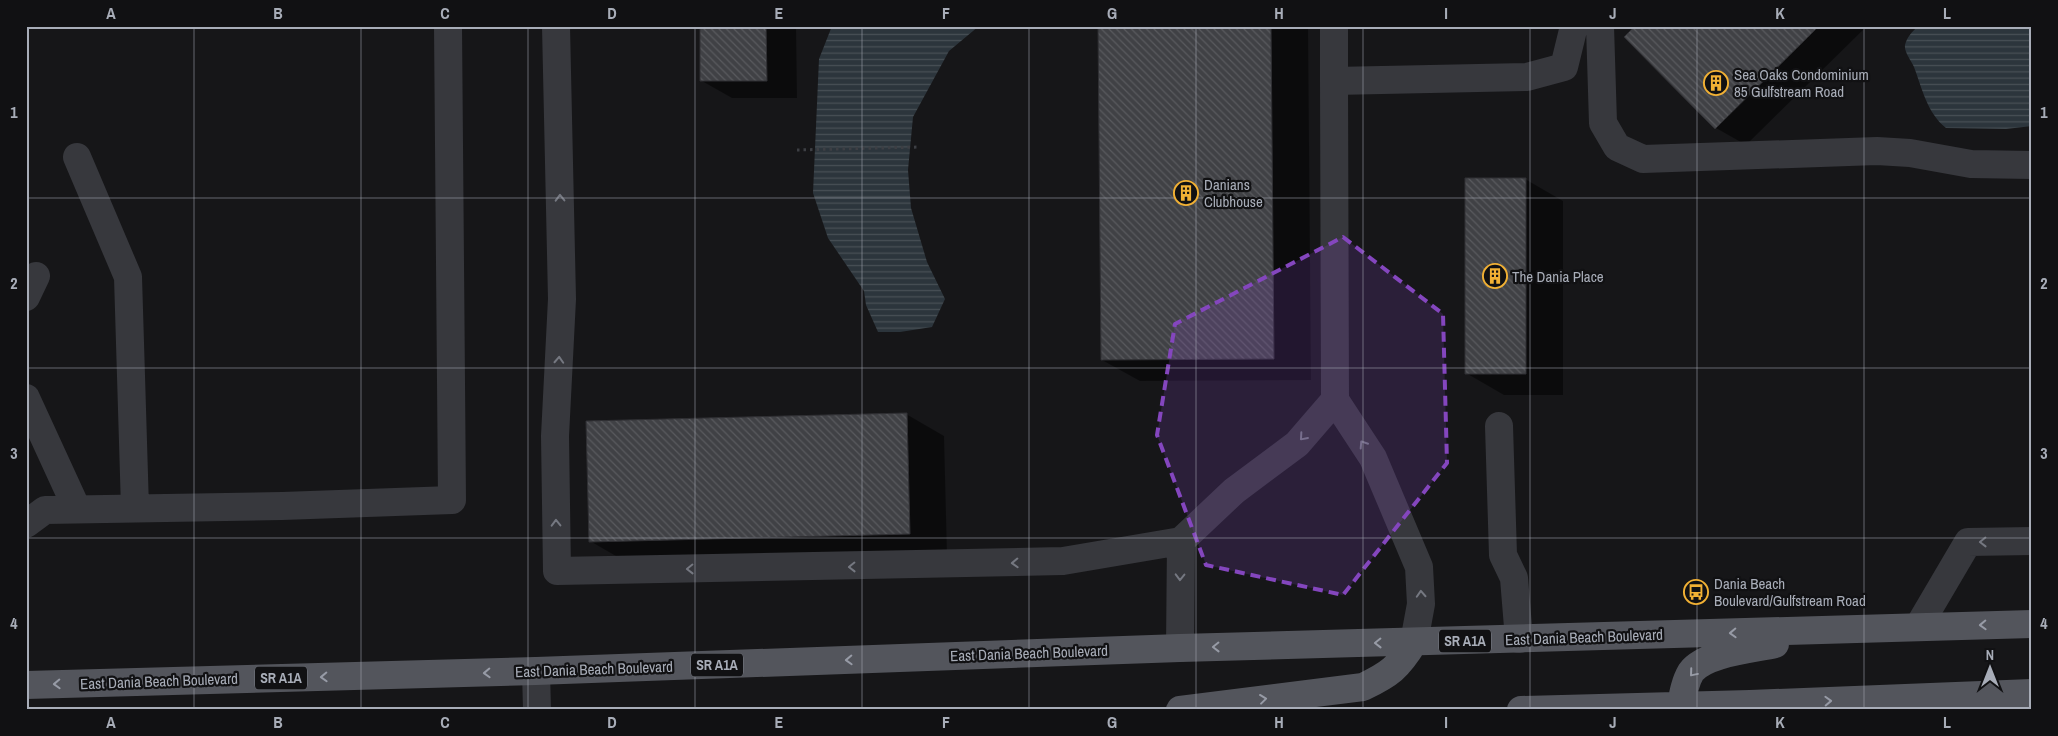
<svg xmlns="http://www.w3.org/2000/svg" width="2058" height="736" font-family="'Archivo Narrow',sans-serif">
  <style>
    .water { fill: url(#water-rules) }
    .shadow { fill: #0007 }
    .building { fill: url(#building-back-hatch); stroke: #303034 }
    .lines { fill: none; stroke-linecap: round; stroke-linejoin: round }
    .path { stroke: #3d3f44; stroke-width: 3; stroke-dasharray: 2.5 4; stroke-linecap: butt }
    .minor { stroke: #37383d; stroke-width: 28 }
    .major { stroke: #53555c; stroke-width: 28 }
    .oneway { stroke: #757881 }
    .oneway2 { stroke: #979ba6 }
    .marked { fill: #8446be; fill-opacity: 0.2; stroke: #8446be; stroke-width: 4; stroke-dasharray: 10 6; stroke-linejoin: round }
    .grid { fill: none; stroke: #a8adb8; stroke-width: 1; stroke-opacity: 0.55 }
    .labels { text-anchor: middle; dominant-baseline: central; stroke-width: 4.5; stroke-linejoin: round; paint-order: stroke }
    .shield { fill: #111113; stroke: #7b7e86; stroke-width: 1 }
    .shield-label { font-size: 14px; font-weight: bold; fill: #a8adb8 }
    .poi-label { font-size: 15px; fill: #a8adb8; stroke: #111113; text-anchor: start }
    .street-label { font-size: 15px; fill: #a8adb8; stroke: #111113 }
    .neatline { fill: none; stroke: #a8adb8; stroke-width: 2 }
    .grid-label { font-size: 16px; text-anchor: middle; font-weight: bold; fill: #a8adb8 }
  </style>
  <defs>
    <pattern id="water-rules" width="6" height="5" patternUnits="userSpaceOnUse" patternTransform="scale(1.25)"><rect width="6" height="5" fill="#2c353c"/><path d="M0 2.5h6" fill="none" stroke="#485056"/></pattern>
    <pattern id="building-back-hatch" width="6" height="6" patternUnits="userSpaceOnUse" patternTransform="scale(1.25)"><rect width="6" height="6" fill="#404145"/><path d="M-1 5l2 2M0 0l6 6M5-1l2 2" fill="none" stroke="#595a5e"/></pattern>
  </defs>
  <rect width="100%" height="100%" fill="#161618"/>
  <!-- water -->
  <path class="water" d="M832,26H979L949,51L913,117L908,170L911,208L927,262L945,299L932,327L900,332H878L866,305L864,291L828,238L813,193L819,59Z
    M1918,26H2032V126L2006,129L1946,128C1927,113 1922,88 1914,67C1911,60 1904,52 1905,45C1907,37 1912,32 1918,26Z"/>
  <!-- shadow -->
  <path class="shadow" d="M701,26H796L797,98H732L702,81Z
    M1099,26H1308L1311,380L1140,381L1102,360Z
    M1637,26H1867L1746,145L1716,128Z
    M1525,179L1563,201V395H1504L1466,373Z
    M906,414L944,436L947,555L628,563L590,541Z"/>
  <!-- building -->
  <path class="building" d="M700,26H766L767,81H700Z
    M1098,26H1271L1274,359L1101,360Z
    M1635,26H1819L1715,129L1624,37Z
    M1465,178H1526V374H1465Z
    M907,413L910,534L589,542L586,421Z"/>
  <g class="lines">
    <!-- path -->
    <path class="path" d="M797,150L920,147"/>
    <!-- minor -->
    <path class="minor" d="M556,26L562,299L555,436L557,571L1063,561L1181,541
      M1334,26V81L1527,77L1564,67L1574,26
      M1600,26L1603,123L1617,147L1643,159L1877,151L1910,153L1971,164L2032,165
      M1334,81L1335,400L1373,458L1419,567L1421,604L1414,642
      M77,157L128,277L135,508
      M26,297L36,276
      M26,398L77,509
      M1499,426L1503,555L1514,578L1519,639
      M26,524L45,510L282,506L452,500L448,26
      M1918,627L1968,542L2032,541
      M1180,648L1181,541L1234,491L1297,444L1335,400
      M536,671L537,710"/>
    <!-- major -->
    <path class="major" d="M26,685L536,671L1180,648L2032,624
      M1681,705C1683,694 1685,682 1691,672C1705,653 1753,649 1775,644
      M1180,710L1363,687C1390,674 1398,668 1414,642
      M1521,710L1750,704L2032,693"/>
  </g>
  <!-- one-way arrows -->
  <defs><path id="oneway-chevron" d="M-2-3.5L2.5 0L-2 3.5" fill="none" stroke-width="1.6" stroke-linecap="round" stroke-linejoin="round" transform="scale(1.25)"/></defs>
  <g class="oneway">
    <use href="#oneway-chevron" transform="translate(560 198) rotate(-91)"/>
    <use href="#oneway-chevron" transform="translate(559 360) rotate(-87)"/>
    <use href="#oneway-chevron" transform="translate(1303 437) rotate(131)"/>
    <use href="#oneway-chevron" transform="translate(1363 444) rotate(-123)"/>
    <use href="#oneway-chevron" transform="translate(556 523) rotate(-91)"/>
    <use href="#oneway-chevron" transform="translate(1983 542) rotate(179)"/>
    <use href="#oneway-chevron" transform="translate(1015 563) rotate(178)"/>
    <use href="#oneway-chevron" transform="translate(852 567) rotate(179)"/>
    <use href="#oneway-chevron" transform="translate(690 569) rotate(179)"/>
    <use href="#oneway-chevron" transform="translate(1180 577) rotate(91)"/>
    <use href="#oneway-chevron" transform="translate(1421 594) rotate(-93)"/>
  </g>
  <g class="oneway2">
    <use href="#oneway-chevron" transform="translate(1983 625) rotate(178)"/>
    <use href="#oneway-chevron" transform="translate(1733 633) rotate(178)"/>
    <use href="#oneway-chevron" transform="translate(1378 643) rotate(179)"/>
    <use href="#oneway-chevron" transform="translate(1216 647) rotate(179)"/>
    <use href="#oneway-chevron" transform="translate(849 660) rotate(178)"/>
    <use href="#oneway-chevron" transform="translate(487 673) rotate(178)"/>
    <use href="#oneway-chevron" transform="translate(1693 673) rotate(130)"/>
    <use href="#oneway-chevron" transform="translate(324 677) rotate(178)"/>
    <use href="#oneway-chevron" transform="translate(57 684) rotate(178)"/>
    <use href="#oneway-chevron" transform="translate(1263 699) rotate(-7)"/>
    <use href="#oneway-chevron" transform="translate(1828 701) rotate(-2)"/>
  </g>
  <!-- marked area -->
  <path class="marked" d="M1343,237L1443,314L1447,463L1343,595L1206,565L1157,435L1175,324Z"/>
  <!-- grid -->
  <path class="grid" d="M194,26V710M361,26V710M528,26V710M695,26V710M862,26V710M1029,26V710M1196,26V710M1363,26V710M1530,26V710M1697,26V710M1864,26V710M26,198H2032M26,368H2032M26,538H2032"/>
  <!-- icons -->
  <defs>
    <symbol id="building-ring" viewBox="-11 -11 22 22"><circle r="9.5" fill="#111113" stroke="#f2b134" stroke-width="1.5"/><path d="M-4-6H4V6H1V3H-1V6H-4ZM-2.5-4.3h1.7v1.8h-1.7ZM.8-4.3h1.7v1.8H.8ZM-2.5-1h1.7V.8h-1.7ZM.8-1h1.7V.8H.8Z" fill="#f2b134"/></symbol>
    <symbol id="bus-ring" viewBox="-11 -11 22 22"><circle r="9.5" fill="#111113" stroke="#f2b134" stroke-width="1.5"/><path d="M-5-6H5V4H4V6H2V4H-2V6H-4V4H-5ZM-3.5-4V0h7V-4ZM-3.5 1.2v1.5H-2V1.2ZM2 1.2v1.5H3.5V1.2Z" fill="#f2b134"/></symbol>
  </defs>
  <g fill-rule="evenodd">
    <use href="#building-ring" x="1702" y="69" width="28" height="28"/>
    <use href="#building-ring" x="1172" y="179" width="28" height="28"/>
    <use href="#building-ring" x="1481" y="262" width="28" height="28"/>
    <use href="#bus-ring" x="1682" y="578" width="28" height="28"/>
  </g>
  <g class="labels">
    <!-- shield labels -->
    <g class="shield">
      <rect x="1439" y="629.5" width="52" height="23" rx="4"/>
      <rect x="691" y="653.5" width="52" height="23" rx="4"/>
      <rect x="255" y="666.5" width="52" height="23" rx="4"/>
    </g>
    <g class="shield-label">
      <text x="1465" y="641">SR A1A</text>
      <text x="717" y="665">SR A1A</text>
      <text x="281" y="678">SR A1A</text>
    </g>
    <!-- poi labels -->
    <g class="poi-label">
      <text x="1734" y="74">Sea Oaks Condominium<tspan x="1734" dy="17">85 Gulfstream Road</tspan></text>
      <text x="1204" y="184">Danians<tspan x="1204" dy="17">Clubhouse</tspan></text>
      <text x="1512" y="276">The Dania Place</text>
      <text x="1714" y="583">Dania Beach<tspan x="1714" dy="17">Boulevard/Gulfstream Road</tspan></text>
    </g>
    <!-- street labels -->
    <g class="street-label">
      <text transform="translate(1584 637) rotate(-2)">East Dania Beach Boulevard</text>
      <text transform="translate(1029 653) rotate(-2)">East Dania Beach Boulevard</text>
      <text transform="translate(594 669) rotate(-2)">East Dania Beach Boulevard</text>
      <text transform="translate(159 681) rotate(-2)">East Dania Beach Boulevard</text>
    </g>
  </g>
  <!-- border -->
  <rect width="2058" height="736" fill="none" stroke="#111113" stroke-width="55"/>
  <!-- north arrow -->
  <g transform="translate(1990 668)" stroke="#111113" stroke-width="4" paint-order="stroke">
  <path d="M0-4L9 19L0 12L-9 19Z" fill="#a8adb8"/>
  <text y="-8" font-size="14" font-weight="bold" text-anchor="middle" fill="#a8adb8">N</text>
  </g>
  <rect x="28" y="28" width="2002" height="680" class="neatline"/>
  <g class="grid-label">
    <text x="111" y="19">A</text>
    <text x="278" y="19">B</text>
    <text x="445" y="19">C</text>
    <text x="612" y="19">D</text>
    <text x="779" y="19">E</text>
    <text x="946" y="19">F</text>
    <text x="1112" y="19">G</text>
    <text x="1279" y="19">H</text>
    <text x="1446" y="19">I</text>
    <text x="1613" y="19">J</text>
    <text x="1780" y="19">K</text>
    <text x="1947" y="19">L</text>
    <text x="14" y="118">1</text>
    <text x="2044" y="118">1</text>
    <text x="14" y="289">2</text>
    <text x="2044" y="289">2</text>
    <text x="14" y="459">3</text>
    <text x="2044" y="459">3</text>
    <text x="14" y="629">4</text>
    <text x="2044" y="629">4</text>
    <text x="111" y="728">A</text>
    <text x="278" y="728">B</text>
    <text x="445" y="728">C</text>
    <text x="612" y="728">D</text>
    <text x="779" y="728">E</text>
    <text x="946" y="728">F</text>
    <text x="1112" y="728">G</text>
    <text x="1279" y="728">H</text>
    <text x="1446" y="728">I</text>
    <text x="1613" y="728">J</text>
    <text x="1780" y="728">K</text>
    <text x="1947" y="728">L</text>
  </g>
</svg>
